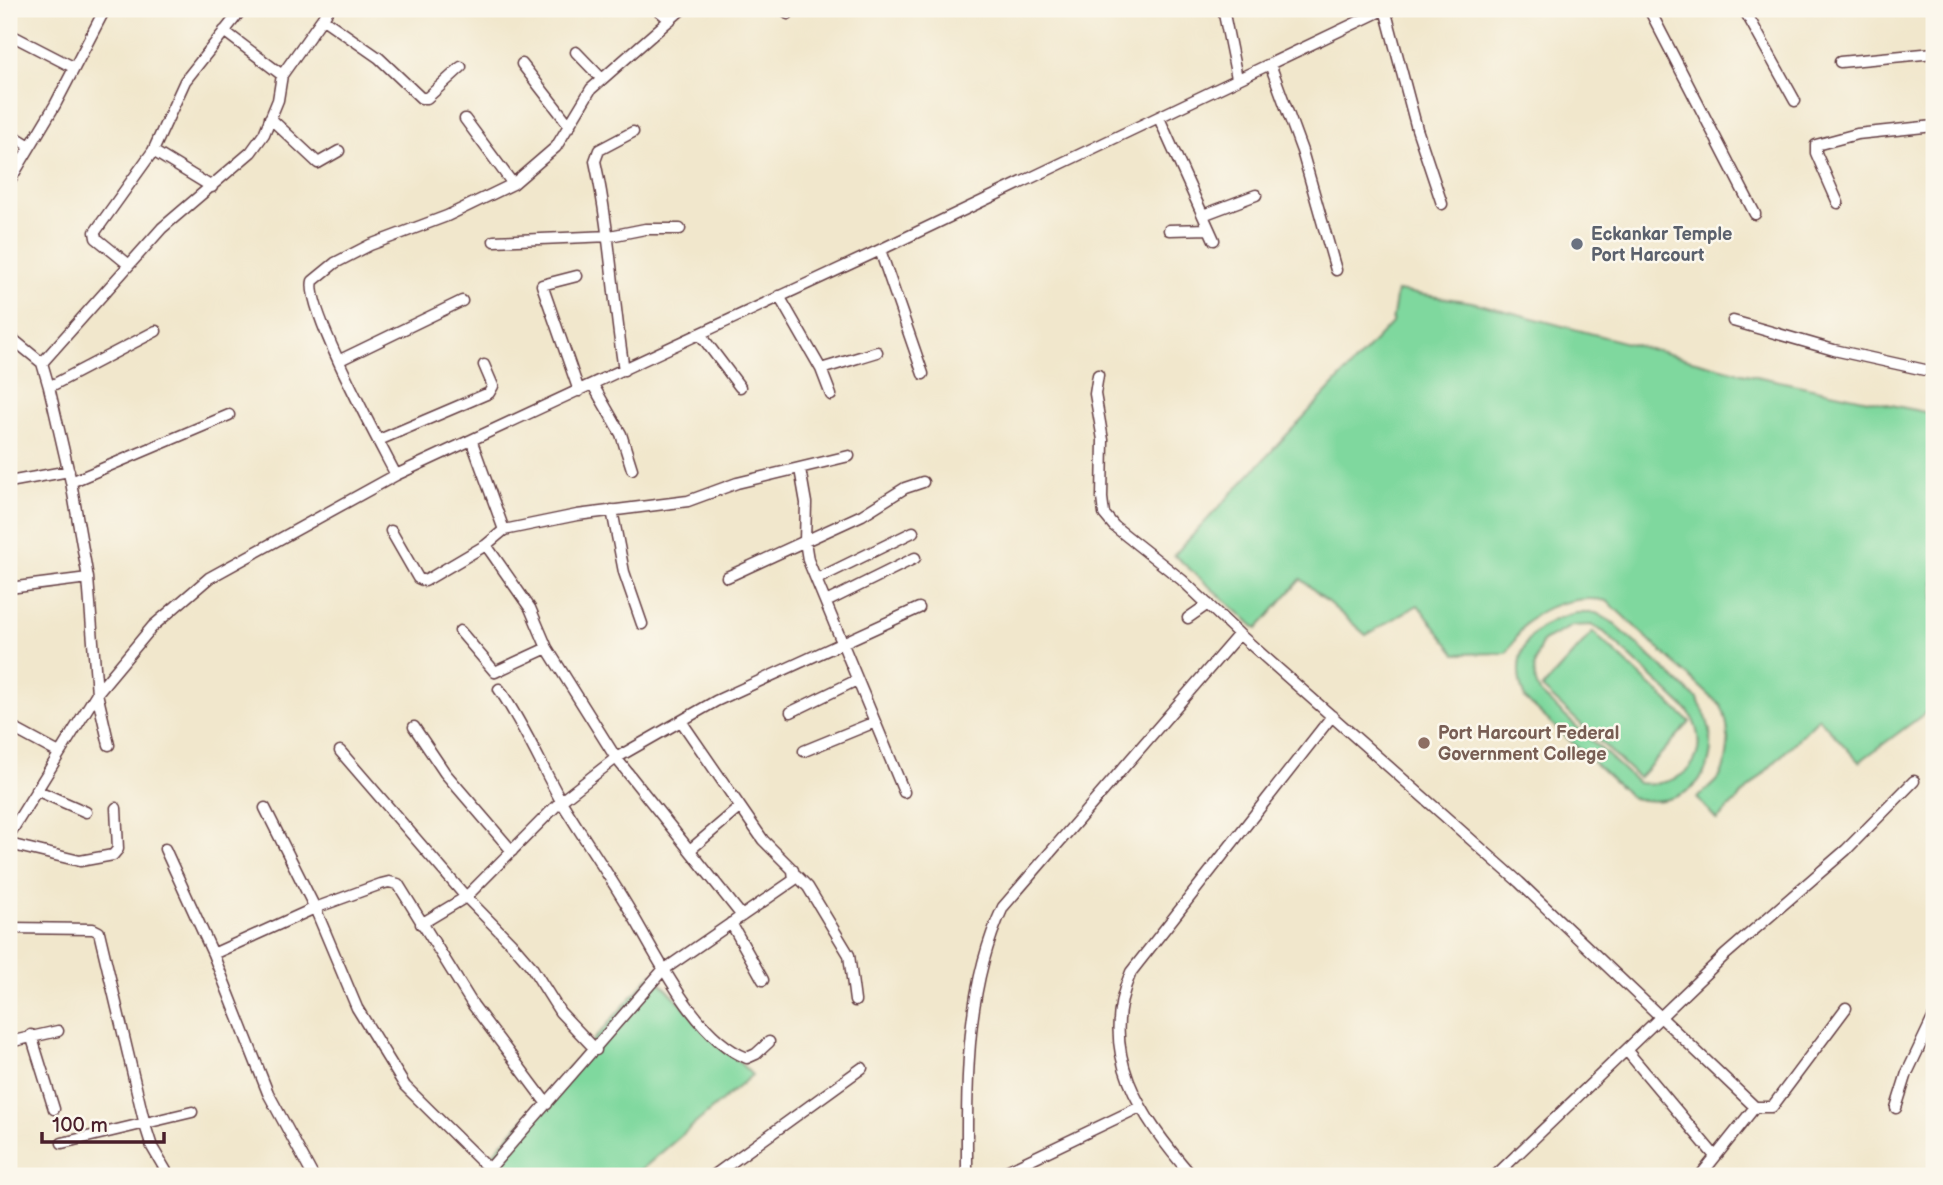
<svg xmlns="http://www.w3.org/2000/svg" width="1943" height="1185" font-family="'Balsamiq Sans',sans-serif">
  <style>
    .green { fill: #7fd89e; stroke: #647c64; stroke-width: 2; fill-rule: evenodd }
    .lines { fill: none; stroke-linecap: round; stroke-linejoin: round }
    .minor-casing { stroke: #633d43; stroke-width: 13 }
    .minor { stroke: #fff; stroke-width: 10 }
    .worship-dot { fill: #6b7280; stroke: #fbf7ec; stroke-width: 2.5 }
    .education-dot { fill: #8d6e63; stroke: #fbf7ec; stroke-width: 2.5 }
    .labels { text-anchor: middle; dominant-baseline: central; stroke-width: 5; stroke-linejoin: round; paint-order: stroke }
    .worship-label { font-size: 18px; font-weight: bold; fill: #5b616d; stroke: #fbf7ec; text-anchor: start }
    .education-label { font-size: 18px; font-weight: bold; fill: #785e54; stroke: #fbf7ec; text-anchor: start }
  </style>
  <rect width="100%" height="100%" fill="#fbf7ec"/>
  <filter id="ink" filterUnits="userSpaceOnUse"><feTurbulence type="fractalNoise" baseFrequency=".0143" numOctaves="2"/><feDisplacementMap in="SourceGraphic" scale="14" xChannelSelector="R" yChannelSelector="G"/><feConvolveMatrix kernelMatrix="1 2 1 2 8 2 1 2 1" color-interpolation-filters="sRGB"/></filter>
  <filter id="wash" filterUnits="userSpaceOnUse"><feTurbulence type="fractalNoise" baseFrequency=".00686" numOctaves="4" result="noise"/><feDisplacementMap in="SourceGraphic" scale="28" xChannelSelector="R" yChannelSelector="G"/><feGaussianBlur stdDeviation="1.57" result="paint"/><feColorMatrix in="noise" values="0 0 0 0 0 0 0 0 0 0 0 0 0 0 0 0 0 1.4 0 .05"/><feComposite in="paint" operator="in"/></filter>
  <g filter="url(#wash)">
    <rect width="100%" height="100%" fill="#f1e7cc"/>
    <!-- green -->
    <path class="green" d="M1397,291L1472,302L1737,372L1934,414V712L1928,711L1859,762L1819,718L1717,820L1697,798C1704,791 1717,783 1721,774C1731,755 1730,724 1721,706L1607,601C1581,595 1543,604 1525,625C1518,633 1513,644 1507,653L1456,654L1418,605L1366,635L1301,579L1257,629L1174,555L1392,323Z
      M1576,613H1596L1612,622L1697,699C1732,754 1699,814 1632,798L1525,699C1507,652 1531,623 1576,613ZM1591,625L1604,632L1689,712C1715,756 1685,789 1638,783L1541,694C1530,676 1534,659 1543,641L1572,626Z
      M1593,632L1690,722L1639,778L1542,688Z
      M652,974L752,1075L634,1176H473Z"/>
  </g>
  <g filter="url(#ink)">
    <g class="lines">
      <defs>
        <path id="minor" d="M657,9L670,20
          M785,9L788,14
          M1223,9L1237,78
          M1385,9L1417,129L1442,204
          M1649,9L1755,214
          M1744,9L1795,101
          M323,19L379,58L421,98H427L461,67
          M224,31L282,75
          M9,34L73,67
          M576,52L602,79
          M1840,62L1934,53
          M522,64L570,126
          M1270,64L1302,151L1336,270
          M270,118L318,163L339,151
          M1159,118L1214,240
          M465,119L513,184
          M9,133L30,146
          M153,151L212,187
          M9,182L55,105L105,9
          M1838,203L1816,153V145L1857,134L1934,126
          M1203,215L1256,195
          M1169,230L1209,229
          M494,241L610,236L645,229H680
          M880,250L923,374
          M128,264L96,238L95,232L153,151L185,81L242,9
          M577,276L542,285L579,391
          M779,296L821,369L831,395
          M1733,321L1834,350L1934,372
          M700,334L740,387
          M9,336L42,363L49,387L71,482L88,578L97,693L109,745
          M340,360L462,301
          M42,363L162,228L251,152L264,134L278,100L282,75L329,9
          M821,369L877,352
          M624,370C613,300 610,230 595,161L599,150L633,132
          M1098,375L1095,394L1103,440L1102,498L1104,514L1114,526L1182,580L1239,634L1519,882L1755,1107H1772L1846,1008
          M593,385L621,434L632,469
          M49,387L156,331
          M379,440L489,393L493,386L484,365
          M472,442L504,530
          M800,469L806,503L805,541L808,560L904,792
          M396,475C380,444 305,307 313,281L335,263L370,245L447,216L513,184L556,147L591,89L682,9
          M9,482L69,471
          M71,482L229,415
          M612,510L624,572L642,624
          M391,531L418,578L425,581L486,545L504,530L577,515L688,501L737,483L849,456
          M486,545L530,608L547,648L616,758L742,916
          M727,577L862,515L905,488L923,482
          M817,579L913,532
          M9,588L88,578
          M826,602L915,558
          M1188,618L1208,604
          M460,631L495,672L547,648
          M499,689C524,725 540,763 561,801C584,839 610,876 632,914C659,959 695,1038 747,1058L756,1054L769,1042
          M791,712L857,680
          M9,726L59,753
          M414,727L445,773L512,851
          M340,751L466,897L512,944L531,966L560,1012L596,1050
          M804,751L875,722
          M36,790L86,812
          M265,808L315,908L357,1008L405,1086L489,1169
          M9,835L97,693L153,626L209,578L396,475L880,250L1385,9
          M9,844L80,861L113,855L118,849L116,808
          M165,849L213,954L268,1093L313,1176
          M690,850L740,807
          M796,875L808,887L849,955L855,1001
          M731,923L763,980
          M421,924L466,897L561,801L616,758L716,701L919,608
          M9,928L93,929L99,932L145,1125L152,1147L169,1176
          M213,954L315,908L381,884L389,882L398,884L473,1005L547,1104
          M31,1035L54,1109
          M9,1042L58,1031
          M1627,1051L1714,1155
          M1896,1108L1907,1073L1934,1016
          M62,1143L192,1112
          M483,1176L662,971L794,880L793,870L763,840L681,721
          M713,1176L862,1068
          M967,1176C967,1086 964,990 1003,907L1239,634
          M996,1176L1140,1107
          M1192,1176C1140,1116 1096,1052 1131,972L1332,716
          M1495,1176L1725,955L1846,850L1914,781
          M1700,1176L1755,1107"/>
      </defs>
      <!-- minor casing -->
      <use href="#minor" class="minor-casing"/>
      <!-- minor -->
      <use href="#minor" class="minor"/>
    </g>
  </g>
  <!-- markers -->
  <circle class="worship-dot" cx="1577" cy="244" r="7"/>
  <circle class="education-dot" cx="1424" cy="743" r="7"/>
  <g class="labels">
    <!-- worship labels -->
    <g class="worship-label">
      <text x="1591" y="234">Eckankar Temple<tspan x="1591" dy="21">Port Harcourt</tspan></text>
    </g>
    <!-- education labels -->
    <g class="education-label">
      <text x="1438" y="733">Port Harcourt Federal<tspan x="1438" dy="21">Government College</tspan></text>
    </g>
  </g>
  <!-- margin -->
  <rect width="1943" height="1185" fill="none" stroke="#fbf7ec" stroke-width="35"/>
  <!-- scale -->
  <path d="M42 1132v10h122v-10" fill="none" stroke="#4a1f2b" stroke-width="3.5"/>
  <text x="52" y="1132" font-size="21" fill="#4a1f2b" stroke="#fbf7ec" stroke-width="5" paint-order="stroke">100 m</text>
</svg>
